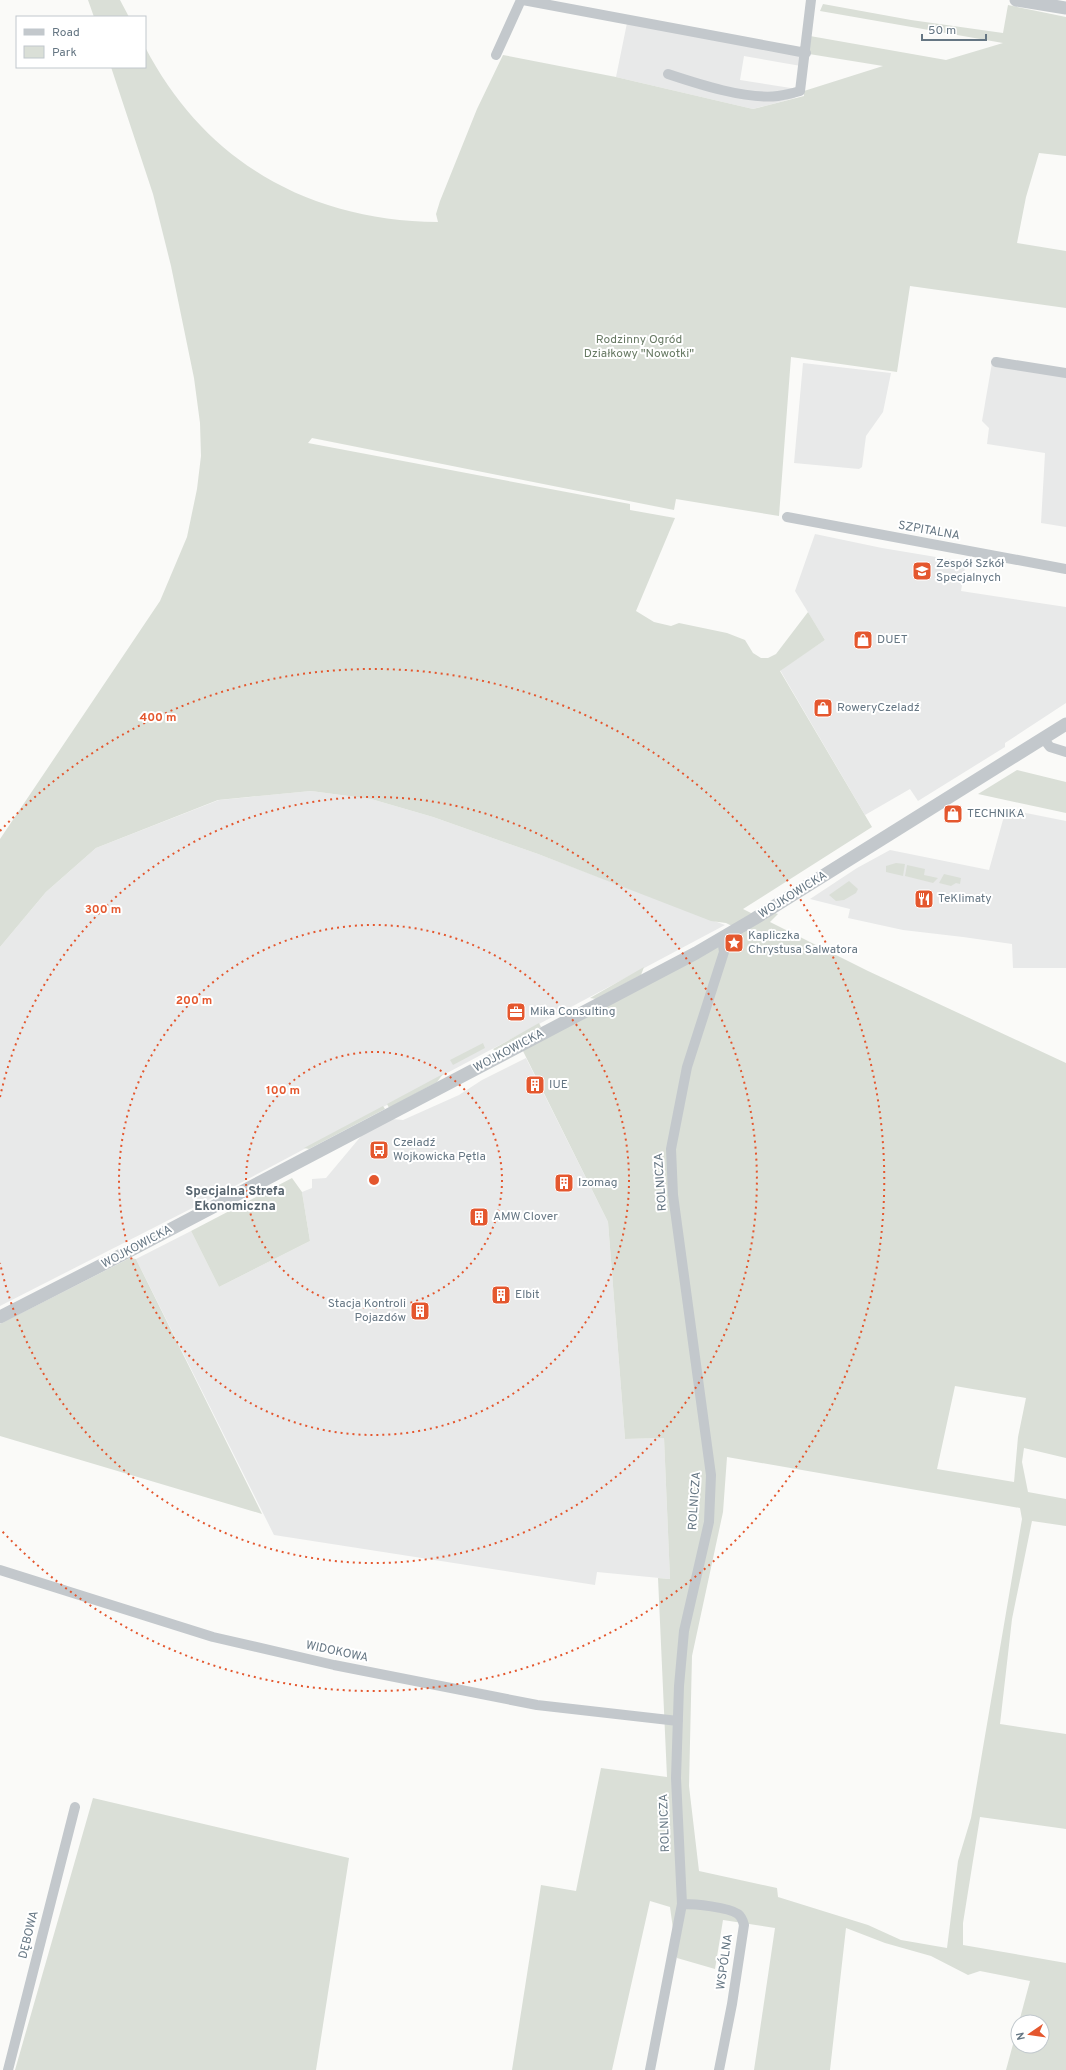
<svg xmlns="http://www.w3.org/2000/svg" width="1066" height="2070" font-family="Overpass,sans-serif">
  <style>
    .built { fill: #e8e9e9 }
    .green { fill: #dadfd7; fill-rule: evenodd }
    .lines { fill: none; stroke-linecap: round; stroke-linejoin: round }
    .minor { stroke: #c3c8cc; stroke-width: 10 }
    .tertiary { stroke: #c3c8cc; stroke-width: 13 }
    .ring { fill: none; stroke: #e4572e; stroke-width: 2; stroke-dasharray: 2 4 }
    .labels { text-anchor: middle; dominant-baseline: central; stroke-width: 4; stroke-linejoin: round; paint-order: stroke }
    .park-label { font-size: 12px; fill: #687a64; stroke: #fff }
    .street-label { font-size: 12px; fill: #657683; stroke: #fff }
    .poi-label { font-size: 12px; fill: #657683; stroke: #fff; text-anchor: start }
    .neighbourhood-label { font-size: 13px; font-weight: bold; fill: #57646e; stroke: #fff }
    .centre { fill: #e4572e; stroke: #fff; stroke-width: 2 }
    .ring-label { font-size: 12px; text-anchor: middle; font-weight: bold; fill: #e4572e; stroke: #fff; stroke-width: 4; stroke-linejoin: round; paint-order: stroke }
  </style>
  <rect width="100%" height="100%" fill="#fafaf8"/>
  <!-- built -->
  <path class="built" d="M627,23L802,55L801,66L744,56L740,80L797,89L795,98L753,109L616,77Z
    M993,357L1066,369V527L1041,523L1045,453L987,444L989,428L982,421Z
    M803,363L891,373L883,412L866,436L862,467L859,469L794,463Z
    M815,534L882,548L966,562L961,591L1066,607V703L1005,743V747L918,801L910,789L865,815L780,670L825,640L795,591Z
    M311,791L371,799L433,817L538,854L725,925L216,1196L0,1306V947L46,892L96,848L219,800Z
    M1006,809L1066,821V968H1013L1012,944L963,937L903,930L848,918L850,909L810,899L857,868L890,850L989,870Z
    M526,1058L608,1222L625,1439L664,1438L670,1579L597,1572L595,1585L274,1535L136,1259L191,1231L219,1287L310,1241L302,1192L312,1188V1179L326,1178L372,1123L392,1119L403,1120L459,1095L482,1080Z"/>
  <!-- green -->
  <path class="green" d="M88,0H120L129,17H94Z
    M823,4L911,20L1003,33L1008,5L1066,17V156L1039,153L1026,197L1017,243L1066,251V308L910,286L897,372L791,357L779,516L676,499L674,510L312,438L308,443L630,504V510L675,518L636,611L654,622L671,626L679,623L727,633L745,640L753,653L761,658H768L776,654L808,612L825,640L780,671L872,827L743,909L765,920L775,913L778,914L770,922L868,971L1066,1063V1458L1024,1448L1022,1462L1028,1492L1066,1499V1526L1032,1521L1012,1619L1000,1724L1066,1734V1829L980,1817L963,1923V1945L1066,1963V2070H1006L1018,2026V2046H1042V2022H1019L1030,1981L980,1971L968,1975L931,1956L885,1943L846,1928L830,2070H754L775,1928L723,1920L715,1969L677,1958L670,1907L650,1901L612,2070H512L541,1885L576,1891L601,1768L667,1777L658,1578L670,1579L664,1438L625,1439L608,1222L520,1045L744,932L726,923L711,921L538,854L433,817L371,799L311,791L218,800L96,848L46,892L0,947V839L160,601L187,537L197,489L201,456L200,423L194,378L171,266L153,194L111,67H145V47C205,162 309,221 438,222L436,214L440,201L477,109L503,55L616,77L753,109L804,96V91L883,66L809,54L810,36L946,60L1003,43L820,11ZM955,1386L1026,1398L1018,1437L1014,1482L937,1469ZM727,1457L1020,1508L1022,1519L971,1818L958,1861L947,1948L901,1940L868,1925L778,1897L777,1888L699,1871L689,1786L692,1656L723,1512Z
    M1017,770L1066,782V813L978,794Z
    M896,863L905,864L903,876L886,872V866Z
    M907,865L925,869L924,875L938,878L933,883L905,876Z
    M944,874L961,878L960,884L956,883L951,886L939,883Z
    M849,881L858,889L856,893L844,900L836,901L829,895Z
    M644,967L641,975L596,999L590,998Z
    M539,1023L541,1027L495,1051L493,1049Z
    M483,1043L485,1048L453,1065L450,1060Z
    M443,1074L437,1082L389,1108L387,1104Z
    M383,1106L385,1109L309,1149L304,1148Z
    M292,1178L302,1192L310,1241L219,1287L191,1231Z
    M130,1258L136,1259L262,1514L0,1436V1324Z
    M93,1798L349,1858L316,2070H15Z"/>
  <g class="lines">
    <!-- minor -->
    <path class="minor" d="M523,0L806,53
      M496,55L521,0
      M668,74C698,84 747,100 778,96C785,95 793,93 800,91L811,0
      M996,362L1066,373
      M787,517L1066,569
      M1043,738L1050,747L1066,752
      M0,1570L213,1637L334,1665L537,1705L678,1721
      M682,1904C695,1904 728,1907 738,1914C742,1917 743,1921 744,1925L732,2004L719,2070
      M8,2070L75,1807
      M650,2070L682,1904L676,1778L679,1686L684,1631L709,1522L711,1475L673,1195L671,1149L687,1067L724,952L722,938"/>
    <!-- tertiary -->
    <path class="tertiary" d="M1016,0L1066,8
      M0,1317L133,1249L696,953L754,919L1066,724"/>
  </g>
  <!-- distance rings -->
  <g class="ring">
    <circle cx="374" cy="1180" r="128"/>
    <circle cx="374" cy="1180" r="255"/>
    <path d="M0 1097A383 383 0 1 1 0 1263"/>
    <path d="M0 831A511 511 0 1 1 0 1529"/>
  </g>
  <!-- icons -->
  <defs>
    <symbol id="school-square" viewBox="-11 -11 22 22"><rect x="-9" y="-9" width="18" height="18" rx="4" fill="#e4572e" stroke="#fff"/><path d="M0-5L7-2L0 1L-7-2ZM-4 1L0 2.5L4 1V4Q0 6-4 4Z" fill="#fff"/></symbol>
    <symbol id="shop-square" viewBox="-11 -11 22 22"><rect x="-9" y="-9" width="18" height="18" rx="4" fill="#e4572e" stroke="#fff"/><path d="M-5-2.5h2.3a2.7 3.5 0 0 1 5.4 0H5L5.5 6h-11ZM-1.5-2.5h3a1.5 2.3 0 0 0-3 0Z" fill="#fff"/></symbol>
    <symbol id="restaurant-square" viewBox="-11 -11 22 22"><rect x="-9" y="-9" width="18" height="18" rx="4" fill="#e4572e" stroke="#fff"/><path d="M-5-6h1v4h1v-4h1v4h1v-4h1v5L-1.5 .5V6h-2V.5L-5-1ZM5-6V6H3V1.5H1.5Q1.5-4 5-6Z" fill="#fff"/></symbol>
    <symbol id="sight-square" viewBox="-11 -11 22 22"><rect x="-9" y="-9" width="18" height="18" rx="4" fill="#e4572e" stroke="#fff"/><path d="M0-6L1.8-2.2L6-1.7L2.9 1.2L3.7 5.4L0 3.3L-3.7 5.4L-2.9 1.2L-6-1.7L-1.8-2.2Z" fill="#fff"/></symbol>
    <symbol id="office-square" viewBox="-11 -11 22 22"><rect x="-9" y="-9" width="18" height="18" rx="4" fill="#e4572e" stroke="#fff"/><path d="M-6-3h4V-5.5h4V-3h4V5H-6ZM-1-4.5V-3h2v-1.5ZM-6 0V1H6V0Z" fill="#fff"/></symbol>
    <symbol id="building-square" viewBox="-11 -11 22 22"><rect x="-9" y="-9" width="18" height="18" rx="4" fill="#e4572e" stroke="#fff"/><path d="M-4-6H4V6H1V3H-1V6H-4ZM-2.5-4.3h1.7v1.8h-1.7ZM.8-4.3h1.7v1.8H.8ZM-2.5-1h1.7V.8h-1.7ZM.8-1h1.7V.8H.8Z" fill="#fff"/></symbol>
    <symbol id="bus-square" viewBox="-11 -11 22 22"><rect x="-9" y="-9" width="18" height="18" rx="4" fill="#e4572e" stroke="#fff"/><path d="M-5-6H5V4H4V6H2V4H-2V6H-4V4H-5ZM-3.5-4V0h7V-4ZM-3.5 1.2v1.5H-2V1.2ZM2 1.2v1.5H3.5V1.2Z" fill="#fff"/></symbol>
  </defs>
  <g fill-rule="evenodd">
    <use href="#school-square" x="911" y="560" width="22" height="22"/>
    <use href="#shop-square" x="852" y="629" width="22" height="22"/>
    <use href="#shop-square" x="812" y="697" width="22" height="22"/>
    <use href="#shop-square" x="942" y="803" width="22" height="22"/>
    <use href="#restaurant-square" x="913" y="888" width="22" height="22"/>
    <use href="#sight-square" x="723" y="932" width="22" height="22"/>
    <use href="#office-square" x="505" y="1001" width="22" height="22"/>
    <use href="#building-square" x="524" y="1074" width="22" height="22"/>
    <use href="#bus-square" x="368" y="1139" width="22" height="22"/>
    <use href="#building-square" x="553" y="1172" width="22" height="22"/>
    <use href="#building-square" x="468" y="1206" width="22" height="22"/>
    <use href="#building-square" x="490" y="1284" width="22" height="22"/>
    <use href="#building-square" x="409" y="1300" width="22" height="22"/>
  </g>
  <g class="labels">
    <!-- park labels -->
    <g class="park-label">
      <text x="639" y="340">Rodzinny Ogród<tspan x="639" dy="14">Działkowy "Nowotki"</tspan></text>
    </g>
    <!-- street labels -->
    <g class="street-label">
      <text transform="translate(929 531) rotate(10)">SZPITALNA</text>
      <text transform="translate(793 895) rotate(-32)">WOJKOWICKA</text>
      <text transform="translate(509 1051) rotate(-28)">WOJKOWICKA</text>
      <text transform="translate(661 1182) rotate(-94)">ROLNICZA</text>
      <text transform="translate(137 1247) rotate(-28)">WOJKOWICKA</text>
      <text transform="translate(695 1501) rotate(-86)">ROLNICZA</text>
      <text transform="translate(337 1652) rotate(12)">WIDOKOWA</text>
      <text transform="translate(665 1823) rotate(-92)">ROLNICZA</text>
      <text transform="translate(29 1935) rotate(-76)">DĘBOWA</text>
      <text transform="translate(725 1962) rotate(-82)">WSPÓLNA</text>
    </g>
    <!-- poi labels -->
    <g class="poi-label">
      <text x="936" y="564">Zespół Szkół<tspan x="936" dy="14">Specjalnych</tspan></text>
      <text x="877" y="640">DUET</text>
      <text x="837" y="708">RoweryCzeladź</text>
      <text x="967" y="814">TECHNIKA</text>
      <text x="938" y="899">TeKlimaty</text>
      <text x="748" y="936">Kapliczka<tspan x="748" dy="14">Chrystusa Salwatora</tspan></text>
      <text x="530" y="1012">Mika Consulting</text>
      <text x="549" y="1085">IUE</text>
      <text x="393" y="1143">Czeladź<tspan x="393" dy="14">Wojkowicka Pętla</tspan></text>
      <text x="578" y="1183">Izomag</text>
      <text x="493" y="1217">AMW Clover</text>
      <text x="515" y="1295">Elbit</text>
      <text x="406" y="1304" text-anchor="end">Stacja Kontroli<tspan x="406" dy="14">Pojazdów</tspan></text>
    </g>
    <!-- neighbourhood labels -->
    <g class="neighbourhood-label">
      <text x="235" y="1192">Specjalna Strefa<tspan x="235" dy="15">Ekonomiczna</tspan></text>
    </g>
  </g>
  <circle cx="374" cy="1180" r="6" class="centre"/>
  <g class="ring-label">
    <text x="158" y="721">400 m</text>
    <text x="103" y="913">300 m</text>
    <text x="194" y="1004">200 m</text>
    <text x="283" y="1094">100 m</text>
  </g>
  <!-- legend -->
  <rect x="16" y="16" width="130" height="52" fill="#ffffff" stroke="#c1c8cd"/>
  <rect x="24" y="29" width="20" height="6" fill="#c3c8cc" stroke="#c1c8cd"/>
  <text x="52" y="36" font-size="12" fill="#657683">Road</text>
  <rect x="24" y="46" width="20" height="12" fill="#dadfd7" stroke="#c1c8cd"/>
  <text x="52" y="56" font-size="12" fill="#657683">Park</text>
  <!-- north arrow -->
  <g transform="translate(1030 2034) rotate(257)"><circle r="19" fill="#ffffff" stroke="#c1c8cd"/>
  <path d="M0-3L7 15L0 10L-7 15Z" fill="#e4572e"/>
  <text y="-6" font-size="11" font-weight="bold" text-anchor="middle" fill="#657683">N</text>
  </g>
  <!-- scale -->
  <path d="M922 34v6h64v-6" fill="none" stroke="#657683" stroke-width="2"/>
  <text x="928" y="34" font-size="12" fill="#657683" stroke="#ffffff" stroke-width="3" paint-order="stroke">50 m</text>
</svg>
